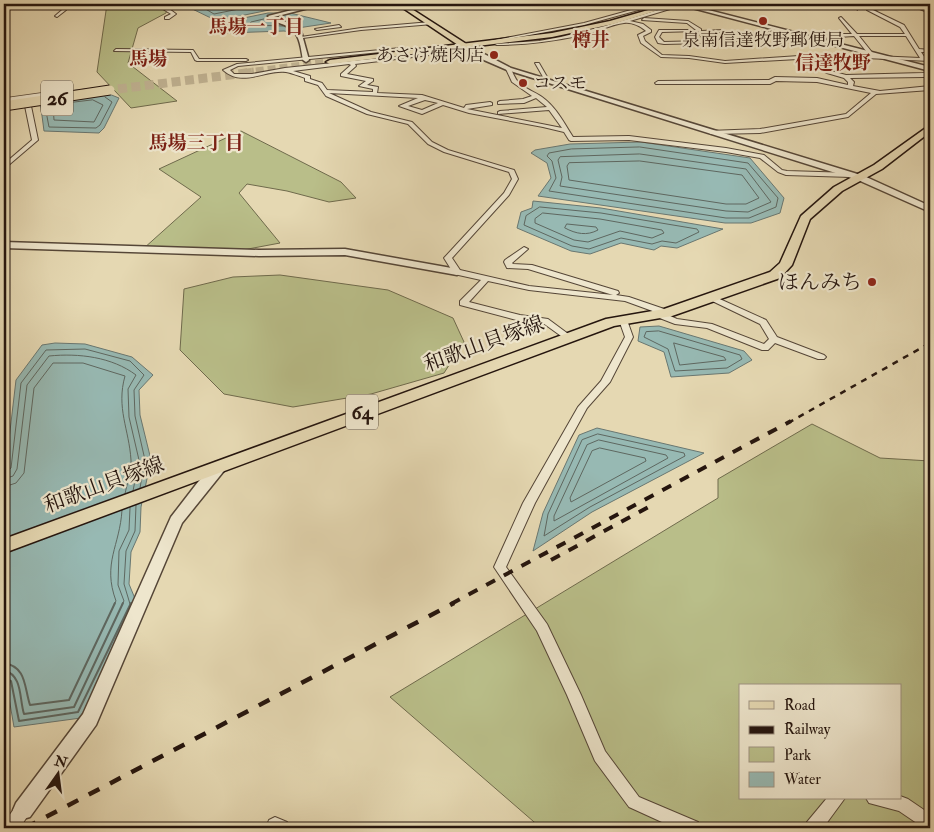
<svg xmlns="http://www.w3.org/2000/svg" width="934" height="832" font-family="'IM FELL Double Pica','Noto Serif JP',serif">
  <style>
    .green { fill: #b9be89; stroke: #6f6a4c; fill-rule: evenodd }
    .water { fill: #97b9b3; stroke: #697771 }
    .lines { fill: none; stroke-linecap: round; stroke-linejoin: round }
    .shore-far1 { stroke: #5e6760; stroke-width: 1 }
    .shore { stroke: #5e6760; stroke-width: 2 }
    .trunk-tunnel-far1 { stroke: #bfb191; stroke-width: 8; stroke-dasharray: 8 4; stroke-linecap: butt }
    .trunk-tunnel { stroke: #bfb191; stroke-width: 9; stroke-dasharray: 9 4.5; stroke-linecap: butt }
    .minor-casing { stroke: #554637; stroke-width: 2 }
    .tertiary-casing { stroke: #554637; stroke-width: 3 }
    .primary-casing { stroke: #25150e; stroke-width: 3 }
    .trunk-casing { stroke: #25150e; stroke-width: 3 }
    .minor { fill: #eee6cd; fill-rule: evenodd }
    .tertiary { fill: #eee6cd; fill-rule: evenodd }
    .primary { fill: #e5d8b2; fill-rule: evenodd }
    .trunk { fill: #e5d8b2; fill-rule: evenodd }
    .rail-far2 { stroke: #25150e; stroke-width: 2.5; stroke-dasharray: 6 6; stroke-linecap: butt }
    .rail-far1 { stroke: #25150e; stroke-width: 4; stroke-dasharray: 10 10; stroke-linecap: butt }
    .rail { stroke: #25150e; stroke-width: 4.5; stroke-dasharray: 12 12; stroke-linecap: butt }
    .minor-bridge-casing { stroke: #554637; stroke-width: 7; stroke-linecap: butt }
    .trunk-bridge-casing { stroke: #25150e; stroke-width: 11; stroke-linecap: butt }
    .minor-bridge { stroke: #eee6cd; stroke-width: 5.5 }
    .trunk-bridge { stroke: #e5d8b2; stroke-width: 9 }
    .wall { fill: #b3826e; stroke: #25150e }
    .shaded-wall { fill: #926a5a; stroke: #25150e }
    .building { fill: #d09780; stroke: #25150e }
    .poi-dot { fill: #8f2418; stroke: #eee6cd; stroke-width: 2 }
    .labels { text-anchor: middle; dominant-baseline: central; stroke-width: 4.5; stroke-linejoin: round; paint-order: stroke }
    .far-poi-label { font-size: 18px; fill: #25150e; stroke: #eee6cd }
    .far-neighbourhood-label { font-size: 19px; font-weight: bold; fill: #7a1f14; stroke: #eee6cd }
    .shield { fill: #eee6cd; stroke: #615447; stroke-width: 1 }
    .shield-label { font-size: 20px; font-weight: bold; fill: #25150e }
    .poi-label { font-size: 21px; fill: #25150e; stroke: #eee6cd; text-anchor: end }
    .street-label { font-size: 21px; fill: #25150e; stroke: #eee6cd }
  </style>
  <rect width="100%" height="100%" fill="#e5d8b2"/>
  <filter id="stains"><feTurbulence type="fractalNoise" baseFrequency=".004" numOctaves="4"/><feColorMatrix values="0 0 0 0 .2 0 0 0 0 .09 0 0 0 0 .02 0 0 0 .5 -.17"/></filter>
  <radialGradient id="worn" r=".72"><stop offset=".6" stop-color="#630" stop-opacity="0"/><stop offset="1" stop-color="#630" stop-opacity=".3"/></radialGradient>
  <!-- green -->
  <path class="green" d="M107,4H163L168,7L166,13L138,28L128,63L177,101L131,108L97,72Z
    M241,131L341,182L356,198L329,202L287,191L247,184L239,193L280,243L232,252L143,249L201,197L159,169Z
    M280,275L388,290L453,318L464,342L444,373L371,394L293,407L224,394L180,350L184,289L233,277Z
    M812,424L880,458L930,461V828H541L390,697L718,498V479ZM740,686H900V798H740Z"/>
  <!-- water -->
  <path class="water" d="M263,4L274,9L225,19H213L184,5Z
    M268,13H290L331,23L291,29L295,33L284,31L227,33L216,28L234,20Z
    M94,88L119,98L104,128L99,133L44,131L41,108L36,95Z
    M641,142L750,158L784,198L780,213L751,223H725L538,196L551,178L547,163L531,153L535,150L570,144Z
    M533,201L601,208L723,229L677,248L661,246L654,250L621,243L590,254L571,251L517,228L521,212L532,208Z
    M659,326L744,351L752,360L729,373L671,377L664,352L638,341L640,327Z
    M55,343L85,344L132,357L153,375L139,390L140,415L151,460L141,507L140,532L131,552L129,584L136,601L81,718L14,727L4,669V482L16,380L42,345Z
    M597,428L704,453L592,512L533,551L543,513L579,435Z"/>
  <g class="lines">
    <!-- shore-far1 -->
    <path class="shore-far1" d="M197,4L214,14L264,4
      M268,18L251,22L249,25L283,26
      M93,100L103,105L94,122L54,120L53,105Z
      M45,106L49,127L96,128L100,125L112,102L105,97
      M640,147L748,163L778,198L776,207L749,218H726L549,191L556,178L552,161L547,156L549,153L571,149Z
      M640,154L746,169L771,202L748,212L726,211L560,186L562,177L558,160L560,157Z
      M640,161L742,175L759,198L746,204H726L569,180L567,166L569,163Z
      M540,207L601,213L697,229L699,232L676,243L662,241L652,244L621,238L589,249L572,246L524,225L526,216Z
      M543,213L600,219L662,230L664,233L652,238L620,231L588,242L574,240L535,223V219Z
      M567,224L596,227L598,230C587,236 576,234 565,228Z
      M659,331L740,355L742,359L727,368L675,371L668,349L644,337L646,332Z
      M674,343L724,357L726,360L680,365Z
      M598,434L684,453L685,456L590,507L544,536L548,514L582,440Z
      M599,440L666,455L668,458L554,521V516L587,445Z
      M600,448L645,458L646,461L571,502L570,498L592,451Z
      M4,473L11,468L21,383L46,350L85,349L130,361L144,375L134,390L135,416L145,460L140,488
      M4,479L13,476L17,469L27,385L49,356C79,353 112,357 136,375L128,389L129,417L139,460L133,491
      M4,487L16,483L24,473L34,388L53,363H83L125,376C116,408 129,429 131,460C132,471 127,483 125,494
      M114,604L116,601C102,563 120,546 122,510
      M122,604L124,601L118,585L119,551L129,530L130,508
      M130,604L124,584L126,551L135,531L136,505"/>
    <!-- shore -->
    <path class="shore" d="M4,663C27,667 24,687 30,705L69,700L115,603
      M4,670C23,676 19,698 24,714L74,707L123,603
      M4,677L11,681L19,721L78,712L131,603"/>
    <!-- trunk-tunnel-far1 -->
    <path class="trunk-tunnel-far1" d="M244,73L330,62"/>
    <!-- trunk-tunnel -->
    <path class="trunk-tunnel" d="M118,89L254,72"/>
    <defs>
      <path id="minor" d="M61,4L66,10L57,17L55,16L62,10L59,6L24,9L22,8Z
        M178,4H185L168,8L176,14L169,19H165V17L171,14L163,9V7Z
        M671,4H675L670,9L630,21L643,24L651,30V32L643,36L645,41L662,55L689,56L725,61L799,56H870L854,36L807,39L805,38L838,34H852L839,18L841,17L857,34H905L900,27L867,10L881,6L880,4H884V8L873,10L904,25L919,49L930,50V52H921L925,58L930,59V61L844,57L806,58L831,71L846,75L923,73L930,71V74L924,77L850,78L854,82L853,86L880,91L930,86V90L876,94L848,117L760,133L711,134L708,132L709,131L760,129L846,114L871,93L817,82L776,81L770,84H656L655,83L658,81L769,80L775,77L817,78L848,85V82L844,78L827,73L798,59L725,63L689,58L661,57L641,43L638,35L646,31C640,26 632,22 624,23C610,25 596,32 583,35C554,41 526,45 497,45L495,44L539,41L561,37L605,26L668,7ZM859,36H906L920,58L875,56Z
        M718,4H727L696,9L694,8Z
        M907,4H912L930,11V13Z
        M532,6H595L597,7L531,8Z
        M654,6L655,8L642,9L584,25L476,45L474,44L584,23L642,7Z
        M644,18L688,21L701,29V31L724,30L730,39H744L754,33L774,28L776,29L758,35L745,41H709L707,43L664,44L658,43L655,37L659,30H696L687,23L642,20ZM698,31L704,41L664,42L659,37L662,32ZM702,32H721L726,39H707Z
        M431,22L433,24L361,30L303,38L301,37L361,28Z
        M339,25L341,27L317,30L315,29Z
        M467,46L469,48L438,54L355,64L356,66L347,74L373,79V81L367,85L378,87L377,93L422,95L464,108L466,105L490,102L492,103V105L467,109L562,128L549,110L498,114V112L500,111L547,107L536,98L524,103L498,104V102L500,101L523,99L532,96L512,82L506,69L509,67C513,71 514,78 519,83C526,89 535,92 542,97C556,107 564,123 573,137L629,136L726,148L764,155L782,170L787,171L851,173L854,175L851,177L786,175L778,172L760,158L726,152L629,140L571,141L569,140L564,132L543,127L469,113L443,105L422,114L399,106L418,98L329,93L371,112L412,122L432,142L448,150L514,170L518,179L509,195L452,258L460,270L529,286L613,295L528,269L507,268L504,262L505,260L524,247L528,249L512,263L513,264L532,265L618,291L619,293L616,295L629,297L670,311L671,313L668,315L677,319L712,324L764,344L769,339L760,324L706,298L707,296H713L766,320L777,337L824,355L826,357L824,359H818L775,343L768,350H762L707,328L675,324L657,317L656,315L658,313L625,301L529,290L488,281L469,302L520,315L548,319L571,336L572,338L571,340L568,341L543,323L520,321L460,305V301L481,280L454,274L444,258L504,193L512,179L509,172L444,152L428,144L408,124L367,114L326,96L318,85L305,81V78C299,76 292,73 286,72C265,69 243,88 223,70L237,64L401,48L423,50L421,51L401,50L238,66L230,70L234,74H252L285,68L438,52ZM349,64L351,65L341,74V76L366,81L359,86L373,89V92L327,90L322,83L310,79V76L293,71ZM425,100L438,103L422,110L408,106Z
        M116,49L193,50L199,59H246L248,60L246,61H197L195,60L191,52L114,51Z
        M535,63H539L550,82H546Z
        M28,104L31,106L38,140L4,169V164L32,140L25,106Z
        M623,317L627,320L633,337L610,382L587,408L535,503L506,567L547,624L581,695L605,751L639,797L698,822L700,828H675L629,807L595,761L567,695L537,631L494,567L523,503L578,407L601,381L625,337L619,320Z
        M900,796L908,799L930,814V828H924L899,811L869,803L866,798H900Z
        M827,798H845L823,828H805L807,822Z
        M23,802L29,805L31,810L20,828H4C6,819 14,806 23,802Z
        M275,817L287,822L289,828H268L267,825L269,820Z"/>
      <path id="tertiary" d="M316,4H324L274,17L293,25L301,31L309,60L306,62L303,60C300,43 300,31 282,24C276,22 272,21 268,16Z
        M387,4H404L406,5L403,7Z
        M677,4H685L930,67V71Z
        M467,45L511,68L864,176L930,206V212L858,180L507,70L484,60L465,48Z
        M4,242L259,250L345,249L457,269L462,272L457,275L345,255L259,256L4,248Z
        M220,463L227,467L182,523L96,725L30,817L23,819L16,817L13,810L16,803L83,714L171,517L198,482L215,464Z"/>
      <path id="primary" d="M397,4H404L471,47L464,49Z
        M930,125V132L882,169L842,191L810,219L792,265L780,278L672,316L614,326L4,553V539L606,319L664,309L770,272L780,263L801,216L834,187L874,165Z"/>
      <path id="trunk" d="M669,4H678L613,24L552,37L330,64L326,62L330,60L552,33L610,21Z"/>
    </defs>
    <!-- minor casing -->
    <use href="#minor" class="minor-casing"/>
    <!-- tertiary casing -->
    <use href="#tertiary" class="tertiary-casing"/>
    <!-- primary casing -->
    <use href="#primary" class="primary-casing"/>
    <!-- trunk casing -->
    <use href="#trunk" class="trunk-casing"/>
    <!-- minor -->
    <use href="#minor" class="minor"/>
    <!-- tertiary -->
    <use href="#tertiary" class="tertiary"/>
    <!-- primary -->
    <use href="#primary" class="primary"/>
    <!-- trunk -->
    <use href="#trunk" class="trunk"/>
    <!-- rail-far2 -->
    <path class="rail-far2" d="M788,423L930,343"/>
    <!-- rail-far1 -->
    <path class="rail-far1" d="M551,560L654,504
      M451,604L791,421"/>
    <!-- rail -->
    <path class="rail" d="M25,828L454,603"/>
    <defs>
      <path id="minor-bridge" d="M4,101L47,95"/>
      <path id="trunk-bridge" d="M4,106L110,90"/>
    </defs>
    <!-- minor-bridge casing -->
    <use href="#minor-bridge" class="minor-bridge-casing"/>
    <!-- trunk-bridge casing -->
    <use href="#trunk-bridge" class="trunk-bridge-casing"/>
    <!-- minor-bridge -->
    <use href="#minor-bridge" class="minor-bridge"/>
    <!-- trunk-bridge -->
    <use href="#trunk-bridge" class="trunk-bridge"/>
  </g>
  <!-- wall -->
  <path class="wall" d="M848,4H872L857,10Z"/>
  <!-- shaded-wall -->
  <path class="shaded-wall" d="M864,4H872L857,10L858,6Z"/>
  <!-- building -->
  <path class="building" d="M855,4H864L858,6Z"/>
  <!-- markers -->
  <g class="poi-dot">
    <circle cx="763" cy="21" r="5"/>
    <circle cx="494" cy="55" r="5"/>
    <circle cx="523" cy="83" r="5"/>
    <circle cx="872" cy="282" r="5"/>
  </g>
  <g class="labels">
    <!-- far-poi labels -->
    <g class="far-poi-label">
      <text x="763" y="40">泉南信達牧野郵便局</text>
      <text x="484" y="55" text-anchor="end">あさけ焼肉店</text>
      <text x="533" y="83" text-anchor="start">コスモ</text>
    </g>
    <!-- far-neighbourhood labels -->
    <g class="far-neighbourhood-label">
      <text x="256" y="27">馬場一丁目</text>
      <text x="591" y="40">樽井</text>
      <text x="148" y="59">馬場</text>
      <text x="833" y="63">信達牧野</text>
      <text x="196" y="143">馬場三丁目</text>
    </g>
    <!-- shield labels -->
    <g class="shield">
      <rect x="41" y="80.5" width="32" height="35" rx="4"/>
      <rect x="346" y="394.5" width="32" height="35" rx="4"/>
    </g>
    <g class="shield-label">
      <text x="57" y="98">26</text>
      <text x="362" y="412">64</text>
    </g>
    <!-- poi labels -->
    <g class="poi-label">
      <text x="862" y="282">ほんみち</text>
    </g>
    <!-- street labels -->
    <g class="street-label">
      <text transform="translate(484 344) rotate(-20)">和歌山貝塚線</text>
      <text transform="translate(104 485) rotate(-20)">和歌山貝塚線</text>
    </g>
  </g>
  <!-- margin -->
  <rect width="934" height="832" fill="none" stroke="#e5d8b2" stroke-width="20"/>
  <rect x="5" y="5" width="924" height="822" fill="none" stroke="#25150e" stroke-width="2.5"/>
  <rect x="10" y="10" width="914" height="812" fill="none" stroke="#25150e"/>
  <!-- legend -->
  <rect x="739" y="684" width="162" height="115" fill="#eee6cd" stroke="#9e9281"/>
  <rect x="749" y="701" width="25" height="8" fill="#e5d8b2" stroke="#9e9281"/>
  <text x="784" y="710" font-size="15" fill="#25150e">Road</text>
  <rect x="749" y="726" width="25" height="8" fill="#25150e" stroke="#9e9281"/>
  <text x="784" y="734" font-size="15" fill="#25150e">Railway</text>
  <rect x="749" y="747" width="25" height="15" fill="#b9be89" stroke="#9e9281"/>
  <text x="784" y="760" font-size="15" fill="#25150e">Park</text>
  <rect x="749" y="772" width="25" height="15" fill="#97b9b3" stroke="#9e9281"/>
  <text x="784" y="784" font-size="15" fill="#25150e">Water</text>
  <!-- north arrow -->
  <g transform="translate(58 774) rotate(14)" stroke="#eee6cd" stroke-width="4" paint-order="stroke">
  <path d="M0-4L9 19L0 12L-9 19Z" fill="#25150e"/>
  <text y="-8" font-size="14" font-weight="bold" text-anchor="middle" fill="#25150e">N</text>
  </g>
  <rect width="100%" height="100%" filter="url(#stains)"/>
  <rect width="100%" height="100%" fill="url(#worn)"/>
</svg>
